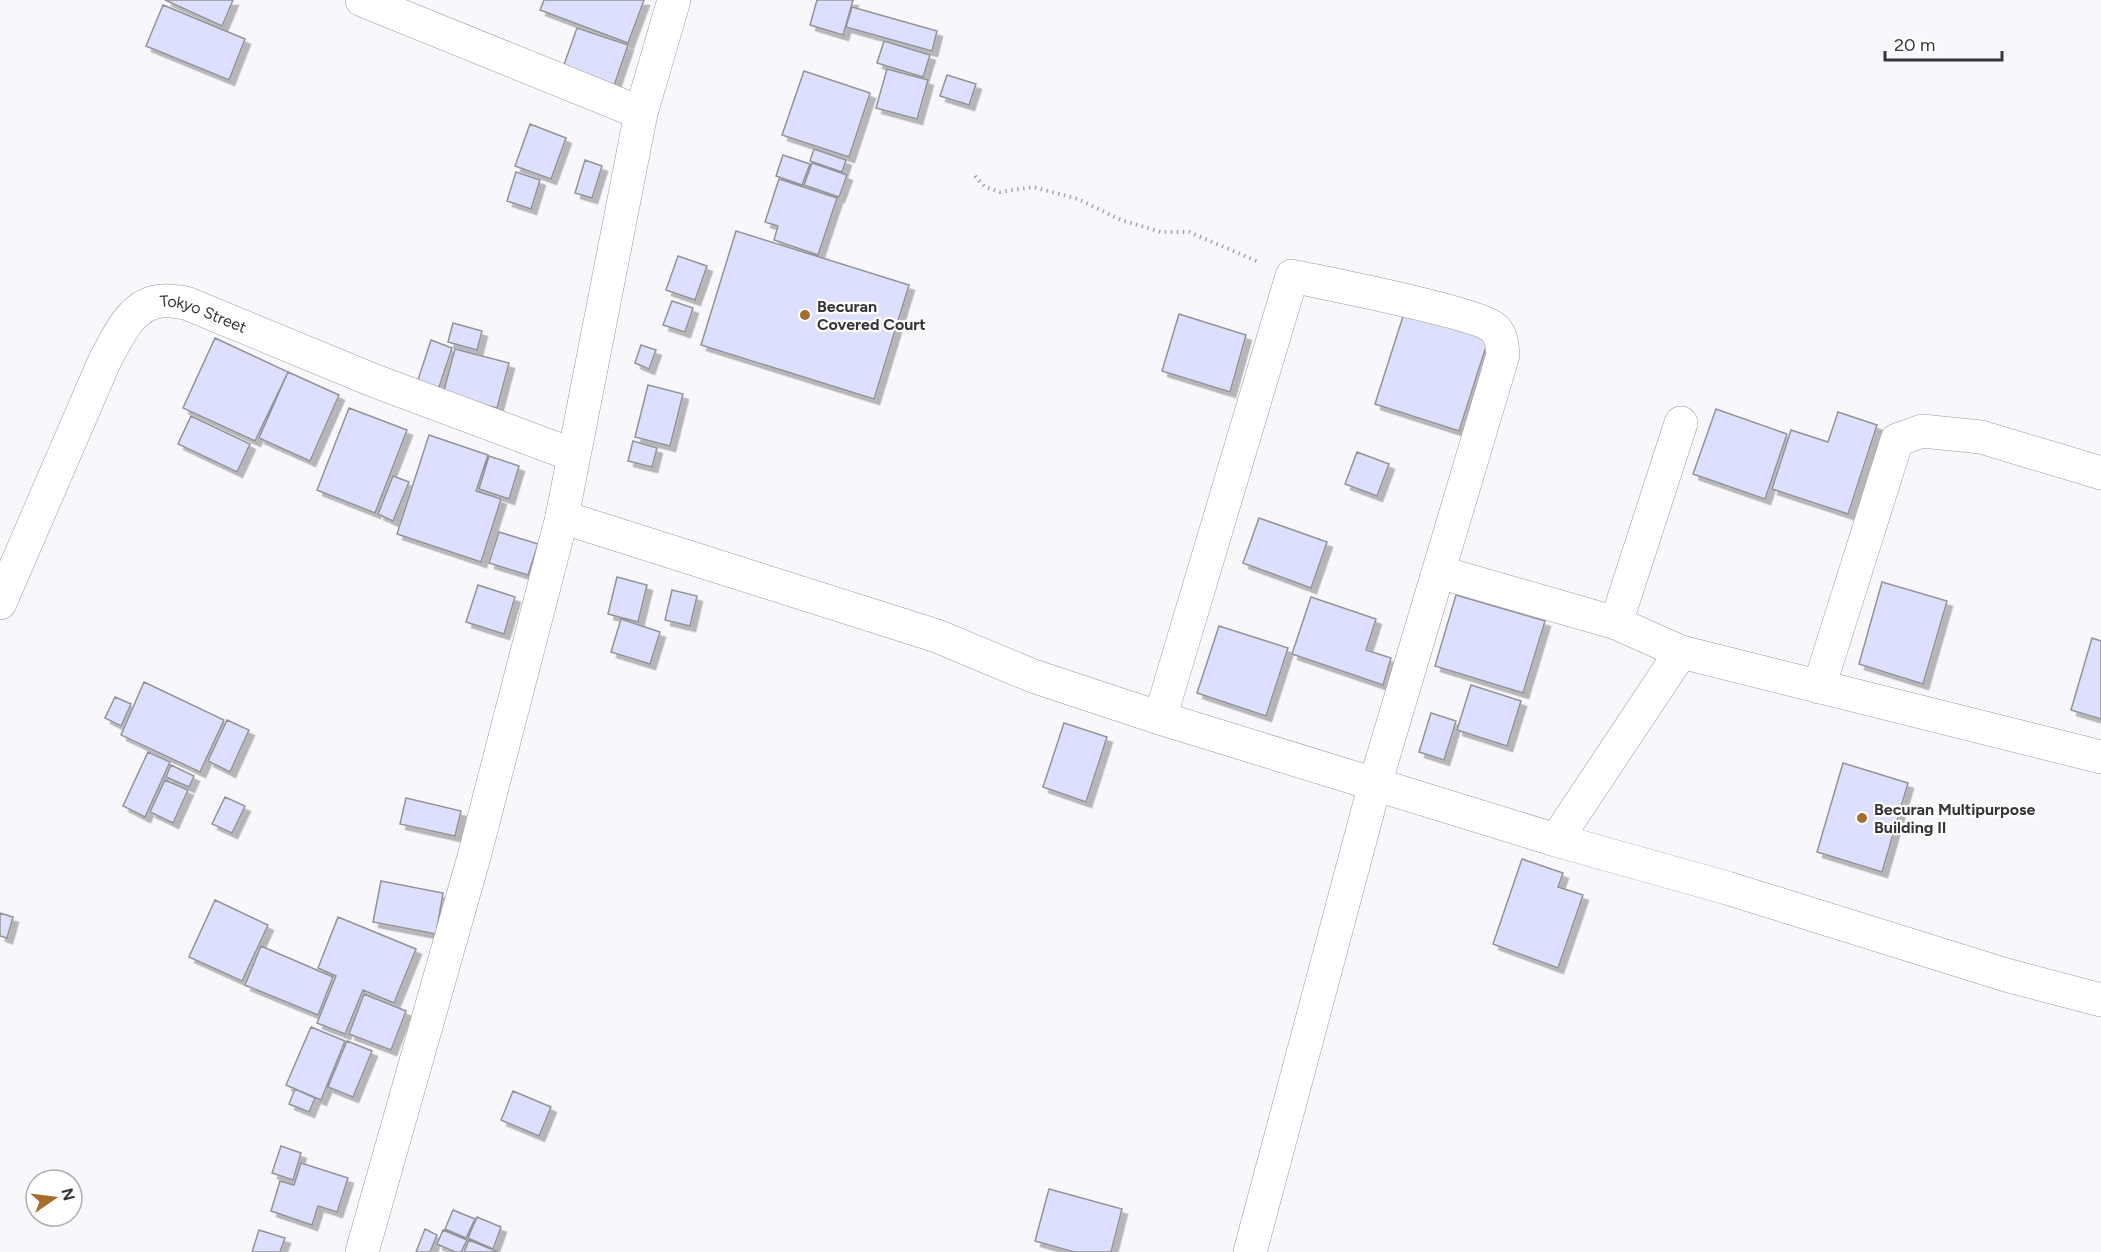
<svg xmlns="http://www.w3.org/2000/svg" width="2101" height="1252" font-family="Figtree,sans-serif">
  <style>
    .building { fill: #dcdffd; stroke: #939497; stroke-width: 1.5; filter: url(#shadow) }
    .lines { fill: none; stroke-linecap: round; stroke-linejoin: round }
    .minor-casing { stroke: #9a9a9e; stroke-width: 34 }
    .path { stroke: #a6a6a9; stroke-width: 4; stroke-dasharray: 1.5 4.5; stroke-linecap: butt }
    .minor { stroke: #fff; stroke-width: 33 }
    .poi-dot { fill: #a66e2b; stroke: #fff; stroke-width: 2 }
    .labels { text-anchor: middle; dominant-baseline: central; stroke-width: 4.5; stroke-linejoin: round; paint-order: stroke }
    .poi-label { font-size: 16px; font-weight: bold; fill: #363638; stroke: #fff; text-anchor: start }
    .street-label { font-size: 16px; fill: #363638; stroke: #fff }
  </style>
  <defs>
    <filter id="shadow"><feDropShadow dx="5.5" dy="5.5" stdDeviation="0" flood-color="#0004"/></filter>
  </defs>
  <rect width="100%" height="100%" fill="#f8f8fc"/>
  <!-- building -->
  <path class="building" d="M165,0H233L222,26Z
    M544,0H644L628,43L540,10Z
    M817,0H853L843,35L810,25Z
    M163,5L245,39L229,80L146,46Z
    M852,7L937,31L932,51L846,27Z
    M577,28L628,45L611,94L560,76Z
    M884,41L930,55L923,77L877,63Z
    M887,69L928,80L917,119L876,108Z
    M804,71L870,93L849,157L782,135Z
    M947,75L976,84L969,105L940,96Z
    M530,124L566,138L551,179L515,166Z
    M814,149L846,160L842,172L810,161Z
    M783,155L810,164L802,185L776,176Z
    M585,160L602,166L592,198L575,193Z
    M812,163L847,175L839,197L804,185Z
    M516,172L540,180L531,209L507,201Z
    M779,179L837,198L818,255L774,240L778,226L765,222Z
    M736,231L909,285L874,399L701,345Z
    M678,256L707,266L695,300L666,290Z
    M672,301L693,308L685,332L663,325Z
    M1406,307L1490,334L1459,431L1375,404Z
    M1179,314L1246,335L1230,392L1162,371Z
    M453,323L482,331L477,350L448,342Z
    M215,338L288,372L255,441L183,408Z
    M431,340L452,348L438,390L417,383Z
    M641,345L656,350L649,369L635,363Z
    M455,349L509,363L497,408L443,394Z
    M288,372L339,395L310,461L259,438Z
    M648,385L683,394L670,446L635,437Z
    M349,408L407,430L375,513L317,490Z
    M1716,409L1787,434L1765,499L1693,474Z
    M1838,412L1877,425L1848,514L1772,489L1791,430L1828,442Z
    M191,416L250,444L237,472L178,444Z
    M429,435L488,455L476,491L501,499L481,562L397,534Z
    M633,441L657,448L652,467L628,461Z
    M1357,452L1389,464L1377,496L1345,484Z
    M489,456L519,466L509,499L479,489Z
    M393,476L409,482L393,521L378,514Z
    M1259,518L1327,542L1311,588L1243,563Z
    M499,532L538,544L528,575L489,563Z
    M617,577L647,585L638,622L608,614Z
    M1882,582L1947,601L1923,684L1859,664Z
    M478,585L515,597L504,634L466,622Z
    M672,590L697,596L690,626L665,620Z
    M1456,595L1545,621L1523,693L1435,666Z
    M1311,597L1376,619L1366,650L1391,658L1383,685L1292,654Z
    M621,619L660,632L650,664L611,652Z
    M1219,626L1288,648L1266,716L1197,693Z
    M2092,638L2101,641V719L2071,710Z
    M144,682L224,720L200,772L121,735Z
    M1471,685L1521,701L1507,746L1457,730Z
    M115,697L131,704L121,726L105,718Z
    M1431,713L1456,721L1444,760L1419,752Z
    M227,720L249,730L230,772L208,761Z
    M1064,723L1107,737L1086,802L1043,787Z
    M148,752L170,762L145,817L123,806Z
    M1843,763L1908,783L1882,872L1817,852Z
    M171,765L194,776L189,787L166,777Z
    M165,780L188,790L173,823L150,812Z
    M225,797L245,806L232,833L212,824Z
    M406,798L461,811L455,836L400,824Z
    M1522,859L1563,873L1558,887L1583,895L1558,968L1493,944Z
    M381,881L443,893L436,934L373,922Z
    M215,900L268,925L242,981L189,957Z
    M0,913L13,917L7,938L0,936Z
    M338,917L416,949L394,1003L363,990L345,1034L317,1023L336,976L318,968Z
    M261,946L333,977L318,1015L245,985Z
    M364,994L406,1011L391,1050L349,1034Z
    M311,1027L345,1041L321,1100L286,1085Z
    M347,1041L372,1051L353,1097L328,1087Z
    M295,1089L315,1098L309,1112L289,1104Z
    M513,1091L551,1107L539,1136L501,1120Z
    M281,1146L301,1153L293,1180L272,1173Z
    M301,1163L348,1178L337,1212L318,1206L312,1225L271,1211L280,1181L294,1185Z
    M1049,1189L1122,1209L1111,1252H1074L1035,1241Z
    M453,1210L475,1219L466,1238L445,1229Z
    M477,1217L501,1227L493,1249L468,1238Z
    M425,1229L437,1235L430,1252H416Z
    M259,1230L285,1238L280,1252H252Z
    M443,1230L467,1240L461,1252H455L437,1244Z
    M469,1240L498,1252H464Z"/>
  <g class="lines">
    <defs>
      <g id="minor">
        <path d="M362,0L641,113"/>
        <path d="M562,517L937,636L1033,676L1160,718L1556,840L1727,888L2006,975L2101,1000"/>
        <path d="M1439,572L1616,623L1681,652L2101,757"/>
        <path id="s1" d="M0,603L105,360C118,337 131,303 162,301C170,300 178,302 186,303L375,381L573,455"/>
        <path d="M1616,623L1681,423"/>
        <path d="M1819,687L1897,440L1922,431L1981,437L2101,473"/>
        <path d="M1160,718L1292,276C1324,283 1480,313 1495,329C1502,336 1502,346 1503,355L1375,784L1250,1252"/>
        <path d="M1556,840L1681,652"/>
        <path d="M362,1252L474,857L562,517L641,113L674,0"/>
      </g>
    </defs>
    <!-- minor casing -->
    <use href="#minor" class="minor-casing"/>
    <!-- path -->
    <path class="path" d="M975,176L985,187L1000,192L1033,187L1078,199L1121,220L1161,232H1189L1259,262"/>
    <!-- minor -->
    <use href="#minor" class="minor"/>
  </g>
  <!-- markers -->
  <g class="poi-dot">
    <circle cx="805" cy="315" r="6"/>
    <circle cx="1862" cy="818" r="6"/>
  </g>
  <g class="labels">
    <!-- poi labels -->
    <g class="poi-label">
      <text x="817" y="306">Becuran<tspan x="817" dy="18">Covered Court</tspan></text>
      <text x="1874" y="809">Becuran Multipurpose<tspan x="1874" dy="18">Building II</tspan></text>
    </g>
    <!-- street labels -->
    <g class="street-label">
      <text stroke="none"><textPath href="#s1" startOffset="394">Tokyo Street</textPath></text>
    </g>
  </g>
  <!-- north arrow -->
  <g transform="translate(54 1198) rotate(76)"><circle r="28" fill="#ffffff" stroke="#afafaf" stroke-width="1.5"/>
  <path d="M0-4.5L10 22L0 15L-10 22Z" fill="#a66e2b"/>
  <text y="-9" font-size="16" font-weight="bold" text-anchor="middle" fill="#363638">N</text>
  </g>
  <!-- scale -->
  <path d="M1885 51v9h117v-9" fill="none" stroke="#363638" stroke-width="3"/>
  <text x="1894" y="51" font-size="18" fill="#363638" stroke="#ffffff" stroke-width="4.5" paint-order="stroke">20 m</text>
</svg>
